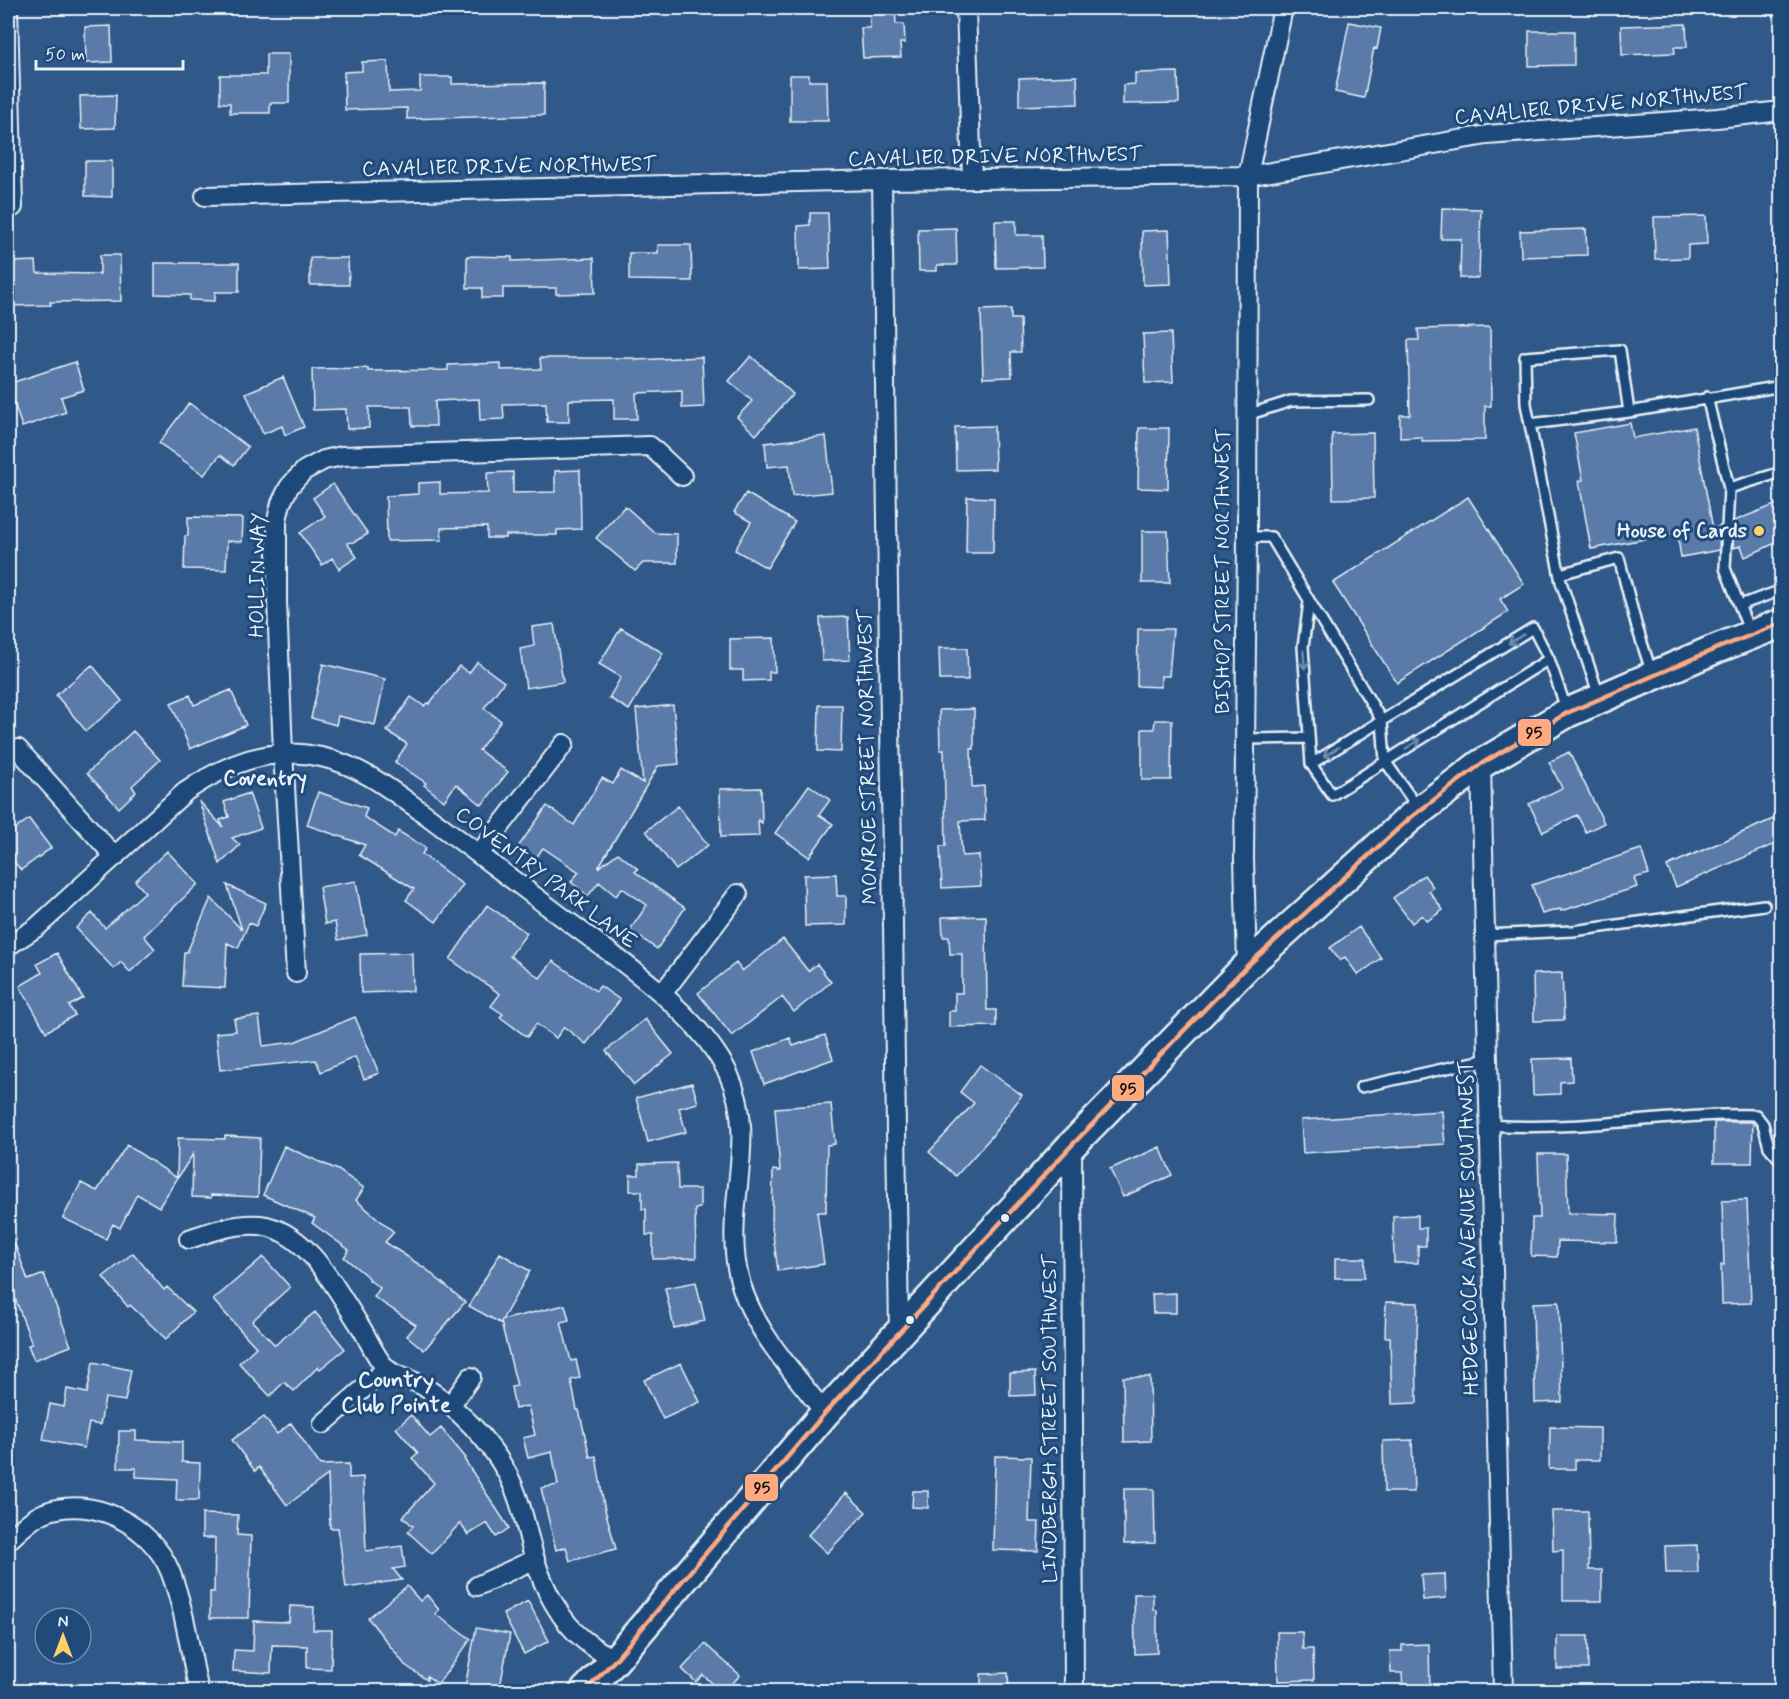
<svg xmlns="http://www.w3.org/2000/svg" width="1789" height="1699" font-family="Mynerve,sans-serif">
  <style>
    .building { fill: #5a7aaa; stroke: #e8f1f8; stroke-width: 1.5 }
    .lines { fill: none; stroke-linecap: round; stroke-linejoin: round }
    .service-casing { stroke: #e8f1f8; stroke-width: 14 }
    .minor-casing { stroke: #e8f1f8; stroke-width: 22 }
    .primary-casing { stroke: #e8f1f8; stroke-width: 33 }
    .service { stroke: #1f4a7a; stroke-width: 9 }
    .minor { stroke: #1f4a7a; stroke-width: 18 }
    .primary { stroke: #1f4a7a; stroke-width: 28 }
    .bus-1-casing { stroke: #1f4a7a; stroke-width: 9 }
    .bus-1 { stroke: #ffa980; stroke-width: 4.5 }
    .oneway { stroke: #6f8dac }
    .poi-dot { fill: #ffd166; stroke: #1f4a7a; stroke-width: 2 }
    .bus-dot { fill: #e8f1f8; stroke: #1f4a7a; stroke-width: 2 }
    .labels { text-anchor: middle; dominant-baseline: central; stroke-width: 6; stroke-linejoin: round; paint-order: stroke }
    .street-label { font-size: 21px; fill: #e8f1f8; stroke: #1f4a7a }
    .poi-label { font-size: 21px; font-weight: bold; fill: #e8f1f8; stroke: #1f4a7a; text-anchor: end }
    .neighbourhood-label { font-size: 22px; font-weight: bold; fill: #e8f1f8; stroke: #1f4a7a }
    .line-badge { stroke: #1f4a7a; stroke-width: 2 }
    .pale-badge-label { font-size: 16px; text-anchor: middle; font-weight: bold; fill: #111 }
  </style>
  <rect width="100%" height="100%" fill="#305888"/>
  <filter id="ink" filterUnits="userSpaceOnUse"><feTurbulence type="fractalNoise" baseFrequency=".0167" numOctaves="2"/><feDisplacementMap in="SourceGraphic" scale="12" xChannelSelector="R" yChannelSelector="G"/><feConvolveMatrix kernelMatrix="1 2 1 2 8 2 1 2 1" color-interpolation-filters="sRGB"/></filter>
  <g filter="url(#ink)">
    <!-- building -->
    <path class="building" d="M869,8H895L896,24H904L905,43H900L901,57L863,58L861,28H870Z
      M1349,22L1381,28L1377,49L1374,48L1364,98L1335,92Z
      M1686,24L1687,47H1674L1675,53L1622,55L1621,26Z
      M111,26L112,62L86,63L85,27Z
      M1529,31H1574V65L1529,66Z
      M266,54H289V103H270V113H230V103H220V75H266Z
      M388,61L389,92L420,91V77H452V84L544,83V115L407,119V108L345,110L344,72L362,71V62Z
      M1178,72L1179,103L1123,104V85L1135,84V73Z
      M790,75H809V81H827L828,121H790Z
      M1077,76L1078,104L1019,106V78Z
      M116,95L115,128L81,129L80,96Z
      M85,161H112V197L85,196Z
      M1442,208L1481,209L1479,278H1460L1461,239H1441Z
      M810,213H828L830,269L799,270L798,226L810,225Z
      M1706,216L1707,244L1688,245V258L1655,259L1654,217Z
      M995,221H1016V235H1042L1043,267L996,268Z
      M956,228L957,265H937V271H919L918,229Z
      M1586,229L1587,255L1521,257L1520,231Z
      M1169,230L1171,284L1143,285L1142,231Z
      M658,245H691L692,281L629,280V253H658Z
      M100,255H120L121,301L50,302L51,305L8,306V262L36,261L37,273L100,274Z
      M467,256L512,257V261L594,258L595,293L556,294V288H503V298H482V288H467Z
      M310,258H348L349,285H310Z
      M155,263H239V292H215V301L190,300V295L155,294Z
      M1011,309V319H1020L1021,352H1011L1012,377L983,378L981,310Z
      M1490,327L1491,406H1485V440L1422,441V437L1400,438V415H1410L1408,340H1419L1418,329Z
      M1171,333L1173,382L1145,383L1143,334Z
      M751,356L793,394L756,435L737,417L752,401L729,381Z
      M702,357L704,407L682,408V391L636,393L637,419H614V399L569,400V422H547L546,403L503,404L504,419L480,420L479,399L435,401L436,426H412L411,407H369V428L347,429L346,409L313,410L312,369L368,368V371L448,370V365L501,363V370L541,369L540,358H635V360Z
      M75,362L84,390L61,397L66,412L22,427L8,384Z
      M283,377L304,427L285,435L282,426L263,434L246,393Z
      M189,403L248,447L234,465L220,455L204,475L159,443Z
      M1630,423L1633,438L1694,427L1713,529L1720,526L1719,550L1681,557L1677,533L1591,549L1579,481L1583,480L1574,433Z
      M994,426L995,469L956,470L955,427Z
      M1139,428H1169L1168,489L1138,488Z
      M1373,433L1374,498L1333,499L1332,434Z
      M826,436L832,492L792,496L789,465L767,467L765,443Z
      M580,470L581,529L557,530V535H506V538H487V527L441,528L442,540L387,541L386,496L418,494V483L440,482V494L488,493L487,473L513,472V493L555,492V471Z
      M333,484L368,534L354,542L347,543L357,557L339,569L332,558L322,565L300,533L325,516L313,498Z
      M746,493L795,522L767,568L735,550L751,522L734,512Z
      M967,497L994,498L993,553H966Z
      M1468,497L1524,584L1500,599L1508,612L1397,683L1333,583Z
      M1782,502V540L1745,557L1741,546L1733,548L1734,521Z
      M625,506L655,533L677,534V563H643L635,571L596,538Z
      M188,517L243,518L242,542L227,541L226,570L184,569L185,536H188Z
      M1142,531H1168L1170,583H1142Z
      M848,617L850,660L822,661L820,618Z
      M554,624L563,682L526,688L520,649L534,646L532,627Z
      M621,628L663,653L629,710L609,698L621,677L599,664Z
      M1138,629H1173L1169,676H1161V687L1137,686Z
      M774,638L775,672H769V680L743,681V670H730V639Z
      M939,648H967L968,680H940Z
      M477,662L504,682L484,708L501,721L479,750L508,772L482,805L456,784L444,801L424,785L426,783L395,762L407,744L387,731L411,697L424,706L427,703L429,704L459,666L469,673Z
      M323,664L385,679L375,725L338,716L336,725L311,718Z
      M92,665L122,701L86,731L56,695Z
      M231,690L246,725L190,749L171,703L190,695L194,705Z
      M673,705L679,764L658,766L598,868L618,853L638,869L635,872L685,908L657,949L630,930L647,905L622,888L616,896L599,882L588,896L571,882L579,872L543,848L535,859L518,847L547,806L574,825L602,778L613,784L621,770L643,783L636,709Z
      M819,705H842L841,752L818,751Z
      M974,709V749H971L972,787L984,786L985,820L960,821L962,856L979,855L981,886L942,888L940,846H946L944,750H940L939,710Z
      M1155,720H1172L1171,780H1142V729H1154Z
      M133,731L160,760L132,786L136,792L119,808L87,773Z
      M1569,752L1604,823L1586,832L1577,815L1543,832L1529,804L1562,788L1549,762Z
      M809,785L830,800L819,815L833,824L809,857L775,833Z
      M761,788L762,823L758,820L759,836L721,837L720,789Z
      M318,792L367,808L364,817L395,837L398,831L426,848L422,854L463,885L436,922L406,900L414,889L359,855L365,845L307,825Z
      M249,793L261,828L232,838L240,845L220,864L199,801L223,827L220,820L229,817L224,802Z
      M678,806L708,845L676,870L646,831Z
      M1782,815V841L1676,887L1667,866Z
      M29,819L51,848L21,870L8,855V834Z
      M1641,849L1649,874L1634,878L1637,887L1561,911L1560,909L1542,914L1532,885Z
      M167,851L198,884L144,936L155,949L130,972L121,962L114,969L76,928L92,913L105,928L145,892L135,881Z
      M836,874L837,896H846V925L805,926L804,875Z
      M1424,875L1433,887L1429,891L1443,910L1427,921L1422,915L1412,923L1393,898Z
      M356,881L362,916H364L367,935L338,940L335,922L325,924L319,887Z
      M227,885L266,903L256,926L249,923L238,948L227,943L225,988L182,986L184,952H187L211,898L242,930Z
      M487,905L527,933L510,956L540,978L553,961L596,991L600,986L620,1000L586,1044L564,1027L556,1038L536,1024L527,1037L500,1017L503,1014L491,1006L500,994L450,959Z
      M986,916L987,1010H996V1026L949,1027V1011H955V993H962V954H950L949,937H943L942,917Z
      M1359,927L1381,958L1358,975L1345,957L1340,961L1330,948Z
      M783,939L808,971L817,964L831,982L794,1012L782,997L732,1036L698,993L736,963L742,971Z
      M57,953L83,998L69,1006L75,1015L46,1032L20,986L42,973L37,964Z
      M412,953L413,991L361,993L360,954Z
      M1562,973L1564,1020L1534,1021L1533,974Z
      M259,1016L263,1046L294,1042L355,1017L379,1073L364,1079L355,1057L321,1072L316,1060L220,1070L216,1033L236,1031L234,1019Z
      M645,1019L673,1054L634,1085L606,1051Z
      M825,1035L833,1059L764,1084L753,1052L790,1038L793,1046Z
      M1571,1058L1572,1081L1560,1082V1094L1533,1095L1532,1059Z
      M980,1065L1022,1095L992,1136L956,1176L929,1152L974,1103L960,1092Z
      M692,1083L698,1103L679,1108L686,1132L648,1142L636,1098Z
      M831,1104L835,1144L827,1145L826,1212H817L824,1264L778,1271L772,1227L773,1170L780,1171L775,1108Z
      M1442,1111L1445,1144L1303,1153L1301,1120Z
      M1714,1122H1753L1752,1163H1714Z
      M225,1136L260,1138L258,1197L211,1195V1198L192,1197L193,1154L159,1207L137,1194L120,1228L113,1224L106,1239L63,1218L81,1183L97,1191L127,1145L177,1178L178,1138L225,1139Z
      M284,1146L338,1170L364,1188L356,1200L394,1232L385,1242L426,1269L465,1302L424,1350L407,1336L416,1325L374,1297L380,1288L369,1280L370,1279L344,1257L349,1250L312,1223L315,1218L263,1195Z
      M1160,1147L1172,1175L1123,1197L1110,1169Z
      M1538,1154H1566L1568,1213L1618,1214L1617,1242L1558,1241L1557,1257L1531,1256L1532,1218H1540Z
      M677,1163L678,1189H700V1208L695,1209L696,1258L653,1259V1235H646V1209H642V1191H630V1175H639V1164Z
      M1747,1200L1751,1303L1722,1304L1721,1265H1724L1722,1201Z
      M1418,1215V1228H1426V1246H1418V1263H1394L1393,1216Z
      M8,1228H9L28,1280L44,1274L71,1346L34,1360L28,1345L32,1344L8,1279Z
      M133,1253L164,1290L167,1287L193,1312L166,1339L130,1305L128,1307L103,1277Z
      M500,1253L530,1271L502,1320L565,1305L569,1320L561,1322L571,1361L576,1360L580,1378L571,1380L577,1410H579L590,1457L596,1456L604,1506L616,1549L570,1561L566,1547L556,1550L541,1488L558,1485L552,1452L528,1458L523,1438L535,1435L528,1406L515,1409L511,1387L517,1386L501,1322L500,1323L469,1306Z
      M263,1257L290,1287L252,1321L275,1345L315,1312L345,1349L320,1369L318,1367L294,1391L284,1382L270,1396L239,1363L256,1347L213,1300Z
      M1335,1258H1365L1364,1278H1335Z
      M696,1282L705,1321L674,1328L665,1288Z
      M1176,1293V1313H1153L1152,1294Z
      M1386,1302L1418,1303L1417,1338H1416L1417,1403L1392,1404L1390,1337H1385Z
      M1559,1302L1562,1402L1535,1403L1533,1303Z
      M93,1362L131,1370L125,1401L105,1398L100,1425L89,1423L84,1448L43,1440L50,1404L64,1407L67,1389L87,1393Z
      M681,1363L700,1402L663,1419L644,1380Z
      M1035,1372L1036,1395L1010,1396V1373Z
      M1123,1377H1150L1151,1441L1124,1442Z
      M411,1415L430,1437L441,1428L466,1458L464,1459L509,1528L496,1537L487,1523L468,1535L460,1523L432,1554L408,1532L413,1526L403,1517L434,1483L412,1458L418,1453L396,1428Z
      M264,1417L277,1434L291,1423L320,1465L349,1464V1478L363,1477L366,1551L402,1546L405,1567L393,1569L402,1580L346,1588L338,1528H330L328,1475L287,1505L259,1467L255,1471L232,1440Z
      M1550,1427L1600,1428V1460H1575V1469H1549Z
      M119,1431H136V1440L182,1442V1462L200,1463L199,1500H176L177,1479L136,1477V1468H118Z
      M1412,1440L1414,1492H1384L1383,1441Z
      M995,1456L1031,1457L1029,1522H1039L1038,1551L993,1550Z
      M1124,1489H1154L1155,1543L1124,1544Z
      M913,1491H928V1508L912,1507Z
      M846,1493L866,1512L827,1553L808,1535Z
      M1552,1511H1588L1589,1570H1602V1601H1563V1550L1553,1551Z
      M202,1514L238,1515L237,1535L251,1536L249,1618H210V1592H214L215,1538H202Z
      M1697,1545L1698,1573H1666L1665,1546Z
      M1445,1574L1446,1598L1423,1600L1421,1575Z
      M407,1586L420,1601L427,1595L439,1610L435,1614L471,1639L438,1684L427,1676V1680L405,1665L368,1618Z
      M1134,1594H1153V1610H1157V1653L1135,1654Z
      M528,1601L549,1641L524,1654L503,1614Z
      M290,1606L314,1607L313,1630H332L331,1669L307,1668V1646L272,1645L271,1673L233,1671L234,1650L253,1651L254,1621L289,1622Z
      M476,1628L510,1634L499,1692H480V1690L465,1687Z
      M1277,1632H1302L1303,1649H1313L1314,1680L1278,1681Z
      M1557,1636H1588V1669H1557Z
      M705,1644L740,1675L725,1692H722L703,1675L696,1682L682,1669Z
      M1429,1644L1430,1692H1403L1402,1673H1391L1390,1651H1402V1645Z
      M1008,1673L1009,1692H981V1674Z"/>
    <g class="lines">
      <defs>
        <path id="service" d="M1707,397L1729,488L1782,472
          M1247,415L1291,401L1369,400
          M1530,424L1629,412
          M1729,488L1725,568L1750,633
          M1247,537H1271L1382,721L1385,761L1418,808
          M1560,574L1619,558L1636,624L1652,674
          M1309,602L1303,647L1311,764L1332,795L1549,659L1533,628L1311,764
          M1740,605L1782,590
          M1549,659L1567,711
          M1599,696L1561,582L1526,404L1525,357L1620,350L1629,412L1782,386
          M1245,739L1309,738
          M1485,935L1573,931L1764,905
          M1361,1087L1488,1059
          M1489,1125C1579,1132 1667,1113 1756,1115L1763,1124L1769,1147L1782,1162"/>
        <path id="minor" d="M8,8L13,207
          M966,8L972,179
          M882,180L899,1332
          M205,196L882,180L1248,176L1487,135L1717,118L1782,111
          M18,749L115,857
          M1481,764L1503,1692
          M479,854L564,744
          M8,946L37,927L185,792C225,764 271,745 321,757C363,766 395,793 429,817C465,844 501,871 537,898C578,930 622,959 661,993C686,1015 713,1043 728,1073C759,1138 725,1201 737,1268C747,1324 791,1369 825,1413
          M1247,966L1244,859L1247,537L1248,176L1283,8
          M296,973L283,753L277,602V520L281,503L289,487L297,478L305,470L324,460L342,456L650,446L682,476
          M662,994L738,894
          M1072,1145L1074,1692
          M189,1239C212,1231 236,1223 260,1225C309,1231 338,1293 362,1329C369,1341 376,1358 386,1368C395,1377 412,1379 423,1386C457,1407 488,1438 507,1473C522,1501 526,1530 535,1560C544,1588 560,1621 584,1640C593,1648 605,1654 615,1660
          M450,1406L471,1377
          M323,1424L386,1369
          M8,1541C19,1531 30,1519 44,1513C92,1494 151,1525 170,1571C185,1609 190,1652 199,1692
          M477,1586L535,1559"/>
        <path id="primary" d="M584,1692L615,1660L825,1413L1072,1145L1247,966L1410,818L1481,764L1567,713L1713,650L1782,623"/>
      </defs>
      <!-- service casing -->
      <use href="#service" class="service-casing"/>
      <!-- minor casing -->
      <use href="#minor" class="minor-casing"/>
      <!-- primary casing -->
      <use href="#primary" class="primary-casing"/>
      <!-- service -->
      <use href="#service" class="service"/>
      <!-- minor -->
      <use href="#minor" class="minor"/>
      <!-- primary -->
      <use href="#primary" class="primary"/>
      <defs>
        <path id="bus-1" d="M584,1692L615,1660L825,1413L1072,1145L1247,966L1410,818L1481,764L1567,713L1713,650L1782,623"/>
      </defs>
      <!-- bus-1 casing -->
      <use href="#bus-1" class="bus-1-casing"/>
      <!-- bus-1 -->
      <use href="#bus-1" class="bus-1"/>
    </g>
    <!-- one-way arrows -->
    <defs><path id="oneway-shaft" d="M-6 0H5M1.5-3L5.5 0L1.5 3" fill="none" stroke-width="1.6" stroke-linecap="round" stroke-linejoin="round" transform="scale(1.5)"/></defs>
    <g class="oneway">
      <use href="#oneway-shaft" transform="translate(1516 639) rotate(149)"/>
      <use href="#oneway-shaft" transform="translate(1304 660) rotate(86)"/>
      <use href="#oneway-shaft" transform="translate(1413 744) rotate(-32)"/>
      <use href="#oneway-shaft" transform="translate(1331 752) rotate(148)"/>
    </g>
  </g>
  <!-- markers -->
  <circle class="poi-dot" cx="1759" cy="531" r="6"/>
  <g class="bus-dot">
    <circle cx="1005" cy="1218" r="5"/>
    <circle cx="910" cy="1320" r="5"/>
  </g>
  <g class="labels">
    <!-- street labels -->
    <g class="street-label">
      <text transform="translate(1601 105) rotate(-5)">CAVALIER DRIVE NORTHWEST</text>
      <text transform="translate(995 157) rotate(-1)">CAVALIER DRIVE NORTHWEST</text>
      <text transform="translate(509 167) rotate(-1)">CAVALIER DRIVE NORTHWEST</text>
      <text transform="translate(1223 571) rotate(-90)">BISHOP STREET NORTHWEST</text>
      <text transform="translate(258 575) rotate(-89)">HOLLIN WAY</text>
      <text transform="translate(868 757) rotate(-91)">MONROE STREET NORTHWEST</text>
      <text transform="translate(546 878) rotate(37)">COVENTRY PARK LANE</text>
      <text transform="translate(1469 1228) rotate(-91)">HEDGECOCK AVENUE SOUTHWEST</text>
      <text transform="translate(1050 1419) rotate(-90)">LINDBERGH STREET SOUTHWEST</text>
    </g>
    <!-- poi labels -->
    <g class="poi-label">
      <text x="1747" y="531">House of Cards</text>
    </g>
    <!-- neighbourhood labels -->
    <g class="neighbourhood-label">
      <text x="265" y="779">Coventry</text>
      <text x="396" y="1381">Country<tspan x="396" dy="25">Club Pointe</tspan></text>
    </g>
  </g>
  <g class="line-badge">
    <rect x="1517" y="718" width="35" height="29" rx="6" fill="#ffa980"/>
    <rect x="1111" y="1074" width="34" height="28" rx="6" fill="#ffa980"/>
    <rect x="744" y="1473" width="35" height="29" rx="6" fill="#ffa980"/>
  </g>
  <g class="pale-badge-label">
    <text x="1534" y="738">95</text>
    <text x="1128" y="1094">95</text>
    <text x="762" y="1493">95</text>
  </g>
  <!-- margin -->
  <rect width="1789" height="1699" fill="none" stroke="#1f4a7a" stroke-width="30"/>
  <rect x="15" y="15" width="1759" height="1669" fill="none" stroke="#e8f1f8" stroke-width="2" filter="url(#ink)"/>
  <!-- north arrow -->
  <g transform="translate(63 1636)"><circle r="28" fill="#1f4a7a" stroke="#6f8dac" stroke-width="1.5"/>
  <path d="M0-4.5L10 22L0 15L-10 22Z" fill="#ffd166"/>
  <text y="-9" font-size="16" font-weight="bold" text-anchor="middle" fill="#e8f1f8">N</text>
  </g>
  <!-- scale -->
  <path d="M36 60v9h147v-9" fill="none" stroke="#e8f1f8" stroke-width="3"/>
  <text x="45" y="60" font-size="18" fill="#e8f1f8" stroke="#1f4a7a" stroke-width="4.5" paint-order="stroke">50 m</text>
</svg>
